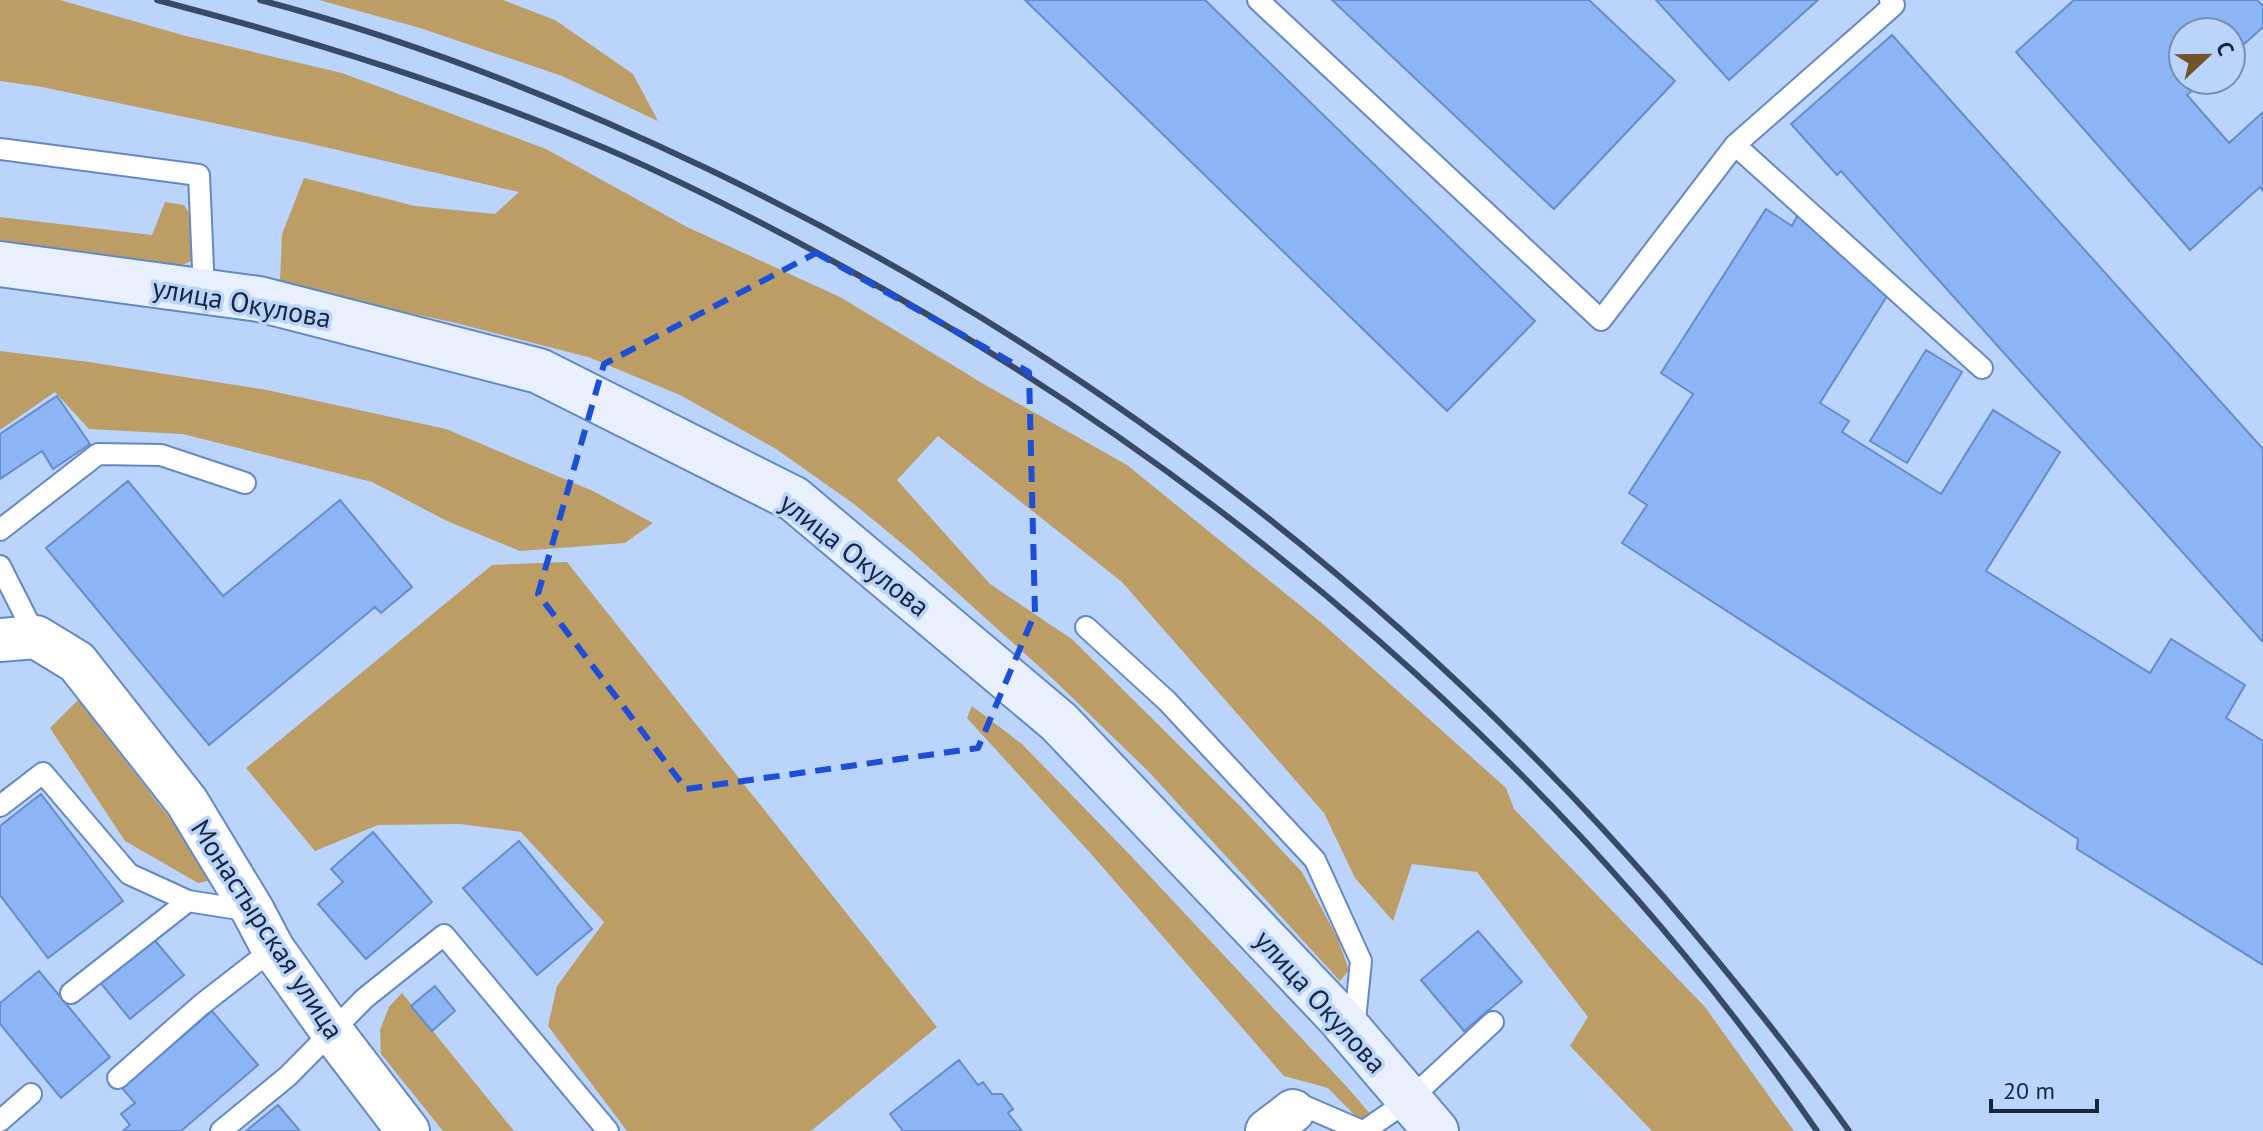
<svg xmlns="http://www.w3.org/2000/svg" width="2263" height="1131" font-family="'PT Sans',sans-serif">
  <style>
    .green { fill: #bd9d66 }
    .building { fill: #8cb5f6; stroke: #668cc9; stroke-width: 2 }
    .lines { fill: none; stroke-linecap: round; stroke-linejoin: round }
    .service-casing { stroke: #6389c5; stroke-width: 24 }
    .minor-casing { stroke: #6389c5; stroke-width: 46 }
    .secondary-casing { stroke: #6389c5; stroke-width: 48 }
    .service { stroke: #fff; stroke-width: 20 }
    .minor { stroke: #fff; stroke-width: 42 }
    .secondary { stroke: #e8f0fe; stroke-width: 44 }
    .rail { stroke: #394a66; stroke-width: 6 }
    .marked { fill: none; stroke: #1d4ed8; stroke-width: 6; stroke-dasharray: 16 10; stroke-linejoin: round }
    .labels { text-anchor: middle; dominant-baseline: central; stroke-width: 7; stroke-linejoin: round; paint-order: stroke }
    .street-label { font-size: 28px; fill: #17263f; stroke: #bbd4fb }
  </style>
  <rect width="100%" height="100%" fill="#bbd4fb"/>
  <!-- green -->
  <path class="green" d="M0,0H60L186,36L342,73L546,149L687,227L840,297L987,386L1127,465L1323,624L1506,788L1514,809L1705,1007L1794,1131H1652L1570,1046L1588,1017L1477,872L1412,864L1393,921L1355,878L1324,813L1122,582L938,436L897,480L990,584L1073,640L1239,805L1302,872L1337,937L1349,970L1340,981L1149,772L1054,680L911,551L854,504L776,449L680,395L588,357L452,322L342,299L280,281L282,234L304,178L415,206L495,214L519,192L303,142L42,87L0,81Z
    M319,0H503L555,20L633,74L658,121L562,76L420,28Z
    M165,202L184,205L195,222L191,261L172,270L0,243V217L152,235Z
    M0,351L89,362L267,390L446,429L593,491L653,523L625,543L520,551L447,521L372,482L183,434L89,429L55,392L0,430Z
    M567,562L937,1027L811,1131H627L548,1026L557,986L604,922L521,832L460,824L378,825L315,851L246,768L492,565Z
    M78,700L217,879L198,883L125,841L50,728Z
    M972,706L1022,744L1131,856L1347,1087L1385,1131H1370L1328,1088L1284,1076L1092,855L967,718Z
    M402,993L514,1131H443L381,1054L380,1030L389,1007Z"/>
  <!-- building -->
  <path class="building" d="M1025,0H1205L1535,321L1447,411Z
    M1332,0H1589L1675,81L1554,209Z
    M1656,0H1818L1729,80Z
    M2074,0H2257L2263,6V27L2231,56V32H2183V80H2204L2187,95L2229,143L2263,112V191L2260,187L2190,250L2016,52Z
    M1892,35L2263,449V642L1841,171L1837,175L1791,124Z
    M1766,209L1792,226L1797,216L1872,264L1892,288L1820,403L1849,421L1842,432L1941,494L1993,410L2060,452L1986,571L2150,673L2171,639L2245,685L2226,718L2263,741V965L2077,849L2078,839L1622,543L1647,505L1629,493L1693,394L1661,373Z
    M1926,350L1962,372L1907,463L1870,441Z
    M57,396L90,444L53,469L42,451L0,479V434Z
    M128,481L223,596L340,500L412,587L381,613L375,607L209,745L46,548Z
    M41,794L123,901L48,958L0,895V826Z
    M373,832L432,902L366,959L318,904L343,882L331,869Z
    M519,841L592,929L537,975L463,888Z
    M1478,931L1522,982L1464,1031L1421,980Z
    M152,937L184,975L130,1019L99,981Z
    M39,971L110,1057L61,1098L0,1024V1003Z
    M435,986L455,1011L432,1031L411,1006Z
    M212,1011L258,1065L181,1131H123L130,1125L121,1114L135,1103L122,1088Z
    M959,1060L978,1085L983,1082L992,1094H1002L1013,1109L1008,1113L1022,1131H903L890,1114Z
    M278,1105L300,1131H246Z"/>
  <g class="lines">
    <defs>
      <path id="service" d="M1258,0L1601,320L1735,145L1894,5L1890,0
        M1735,145L1982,368
        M0,149L199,175L204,291
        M0,530L98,454L161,455L245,483
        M0,566L36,637
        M1086,627L1167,701L1315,860L1361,961L1354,1030
        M0,806L43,773L129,874L188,901L251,911
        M71,993L188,901
        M118,1078L201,1005L273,949
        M1293,1111L1297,1103L1362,1131
        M0,1121L31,1094
        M221,1131L288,1076L365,998L444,935L608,1131
        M1364,1131L1409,1100L1493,1022"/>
      <path id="minor" d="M0,640L36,637L77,662L187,802L253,911L273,949L333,1033L408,1131
        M1267,1131L1293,1111"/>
      <path id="secondary" d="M0,264L259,299L539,371L794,499L1059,722L1338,1016L1436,1131"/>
    </defs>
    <!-- service casing -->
    <use href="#service" class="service-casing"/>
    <!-- minor casing -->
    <use href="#minor" class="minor-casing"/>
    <!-- secondary casing -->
    <use href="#secondary" class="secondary-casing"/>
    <!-- service -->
    <use href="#service" class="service"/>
    <!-- minor -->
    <use href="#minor" class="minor"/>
    <!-- secondary -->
    <use href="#secondary" class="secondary"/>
    <!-- rail -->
    <path class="rail" d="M157,0C311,40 461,87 607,149C686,183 763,223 838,264C1221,472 1570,771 1817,1131
      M260,0C413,40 566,101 708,169C1077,346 1395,588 1663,896C1728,972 1791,1049 1849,1131"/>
  </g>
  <!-- marked area -->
  <path class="marked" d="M816,253L1029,372L1035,613L978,748L686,789L538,594L604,364Z"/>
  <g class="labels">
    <!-- street labels -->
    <g class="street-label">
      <text transform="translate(242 302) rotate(10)">улица Окулова</text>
      <text transform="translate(855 554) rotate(38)">улица Окулова</text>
      <text transform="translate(268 929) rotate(57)">Монастырская улица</text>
      <text transform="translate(1321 1001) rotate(48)">улица Окулова</text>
    </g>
  </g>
  <!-- north arrow -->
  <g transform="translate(2207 56) rotate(68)"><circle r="38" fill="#bbd4fb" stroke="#798eb0" stroke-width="2"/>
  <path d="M0-6L14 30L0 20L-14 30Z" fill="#705628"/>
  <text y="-12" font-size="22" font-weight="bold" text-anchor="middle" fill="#17263f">С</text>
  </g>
  <!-- scale -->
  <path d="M1991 1099v12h106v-12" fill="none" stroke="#17263f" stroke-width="4"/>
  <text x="2003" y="1099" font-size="24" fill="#17263f" stroke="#bbd4fb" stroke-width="6" paint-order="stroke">20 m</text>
</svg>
